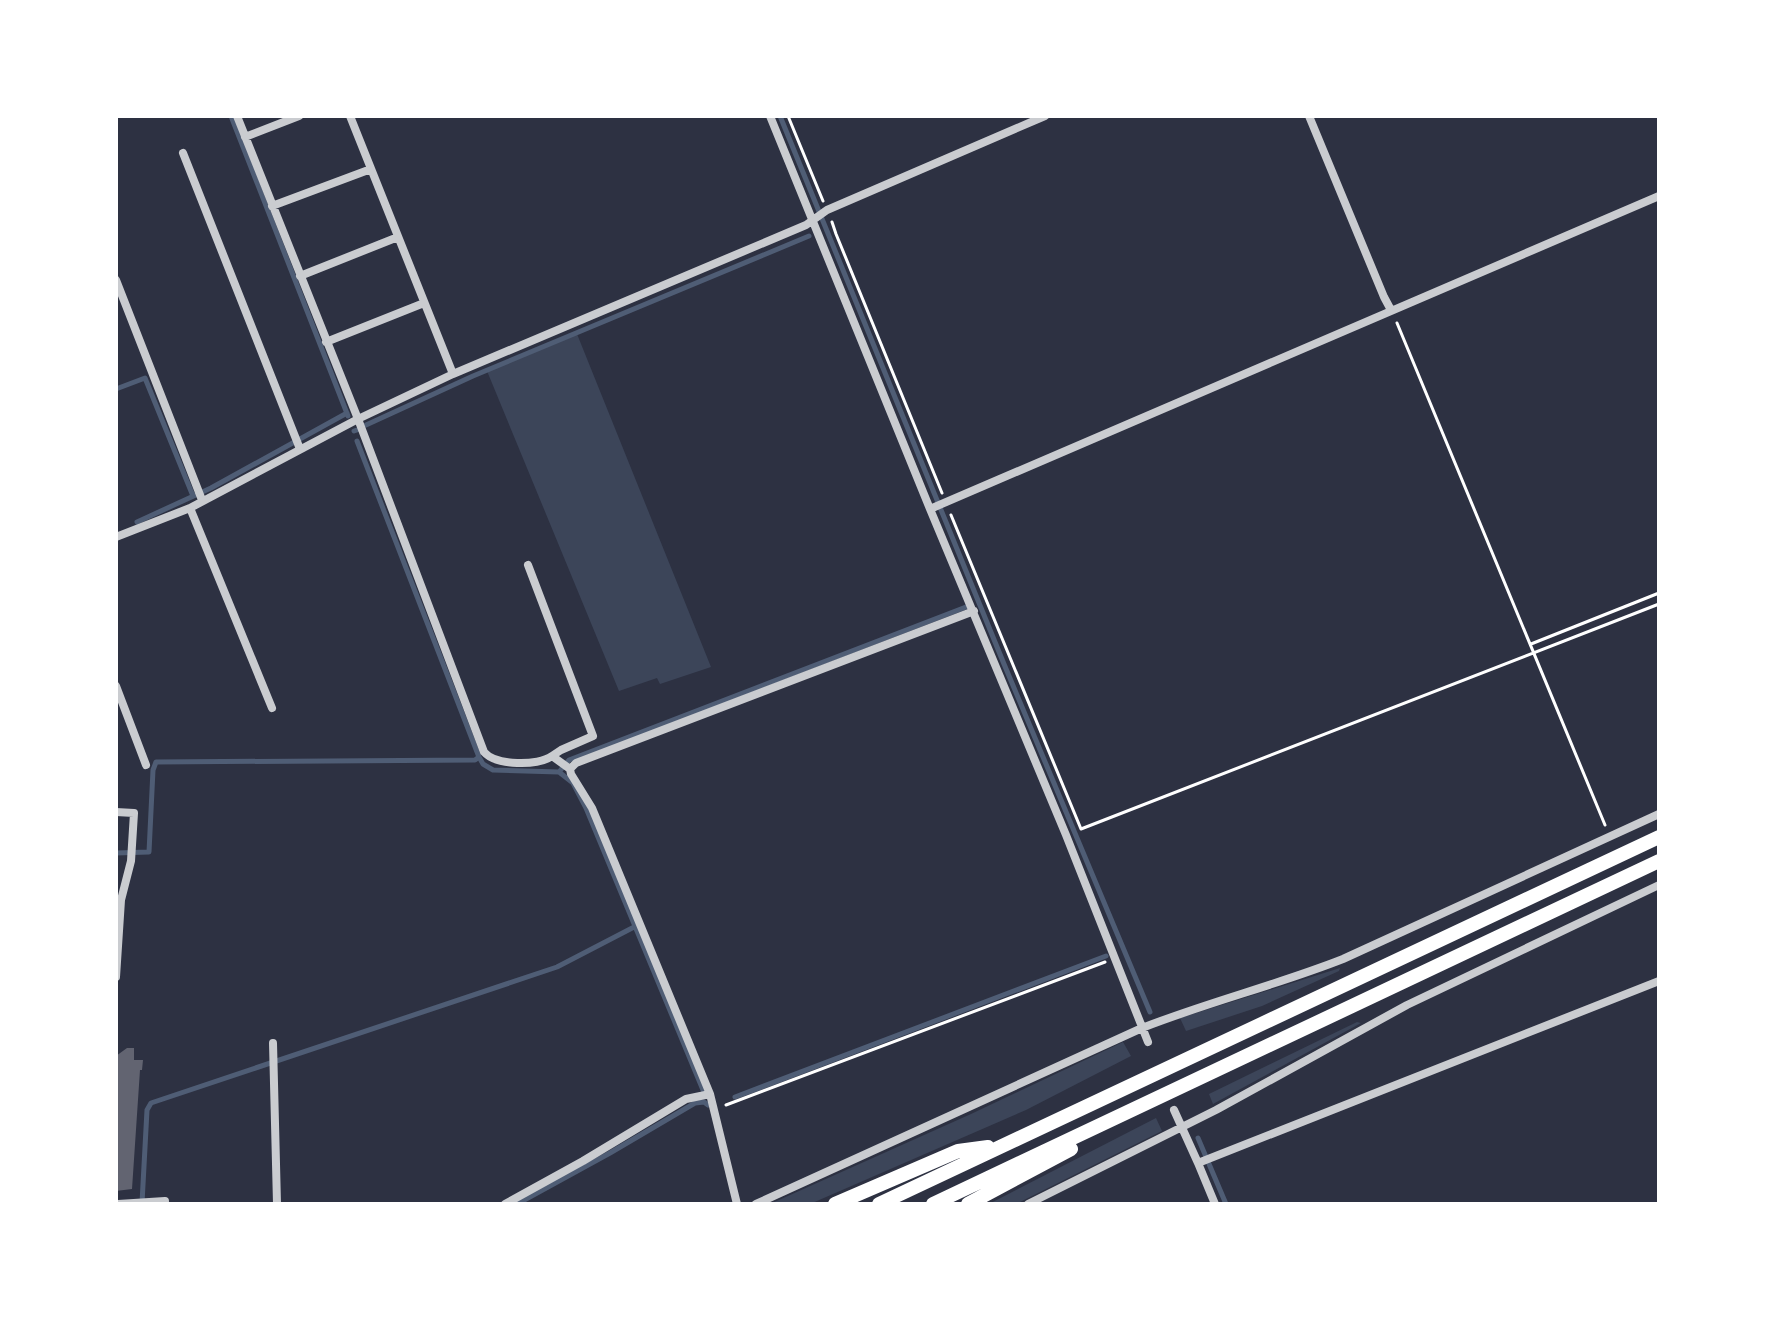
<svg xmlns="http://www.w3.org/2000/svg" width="1775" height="1320" font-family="Cabin,sans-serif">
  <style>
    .green { fill: #3c4559 }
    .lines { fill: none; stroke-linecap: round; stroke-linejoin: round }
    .stream { stroke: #4f5d75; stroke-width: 5 }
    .building { fill: #626471 }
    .path { stroke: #fff; stroke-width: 3 }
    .minor { stroke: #caccd0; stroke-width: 8 }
    .trunk { stroke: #fff; stroke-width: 14 }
  </style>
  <rect width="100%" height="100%" fill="#2d3142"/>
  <!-- green -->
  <path class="green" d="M577,334L711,667L660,684L657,678L619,691L487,371Z
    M1340,968L1339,971L1262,1006L1186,1031L1180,1018Z
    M1357,1022L1361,1023L1213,1104L1209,1094Z
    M1123,1042L1131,1056L1026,1110L810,1204H770L971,1114Z
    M1156,1118L1162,1131L1016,1204H989Z"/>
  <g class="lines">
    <!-- stream -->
    <path class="stream" d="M231,116L348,416
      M780,116L1004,664L1150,1012
      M116,389L145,378L193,496
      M366,425L473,376L809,236
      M354,431L357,430
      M357,441L479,757L483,764L493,770L559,772L569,760L966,607
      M137,522L211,488L347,413
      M559,772L573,783L586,808L703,1090
      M116,853L149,852L153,770L156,762L475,760L479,757
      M735,1097L1106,956
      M1198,1138L1226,1204
      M142,1203L147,1110L151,1103L557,967L636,926
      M517,1204L610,1153L695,1103L704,1102L708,1105"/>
  </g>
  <!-- building -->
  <path class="building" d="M127,1048H134V1060H143L142,1070H140L132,1189L116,1191V1056Z"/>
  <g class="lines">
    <!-- path -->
    <path class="path" d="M788,116L823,201
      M832,222L836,234L942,493
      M1397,323L1605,825
      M951,515L1081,829
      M1531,644L1659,593
      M1081,829L1659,604
      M726,1105L1105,962"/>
    <!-- minor -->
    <path class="minor" d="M237,116L358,419L484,752C496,766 538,766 552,756L570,769L571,774L592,808L710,1094L737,1204
      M350,116L453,374
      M770,116L930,509L1066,835L1148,1042
      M1309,116L1384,297L1391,310
      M245,137L299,116
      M183,153L300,449
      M272,206L371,169
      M300,276L398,237
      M116,280L202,500
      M326,342L424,303
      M190,508L272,708
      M930,509L1659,196
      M116,537L190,508L358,419L453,374L806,225L827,210L1045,116
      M528,565L593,736L561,750L552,756
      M116,686L146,765
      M570,769L576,763L974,611
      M116,812L134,813L131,861L121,900L116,977
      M273,1043L277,1204
      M1174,1110L1198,1163
      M118,1204L165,1201
      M505,1204L583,1161L686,1099L710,1094
      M756,1204L1142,1028C1208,1002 1277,985 1343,959L1659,814
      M1028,1204L1216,1110L1407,1005L1659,885
      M1215,1204L1198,1163L1659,981"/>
    <!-- trunk -->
    <path class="trunk" d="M835,1204L958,1151L988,1147
      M879,1204L1659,837
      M933,1204L1659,861
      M968,1204L1071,1149"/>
  </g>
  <!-- border -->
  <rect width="1775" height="1320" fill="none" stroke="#ffffff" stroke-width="236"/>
</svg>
